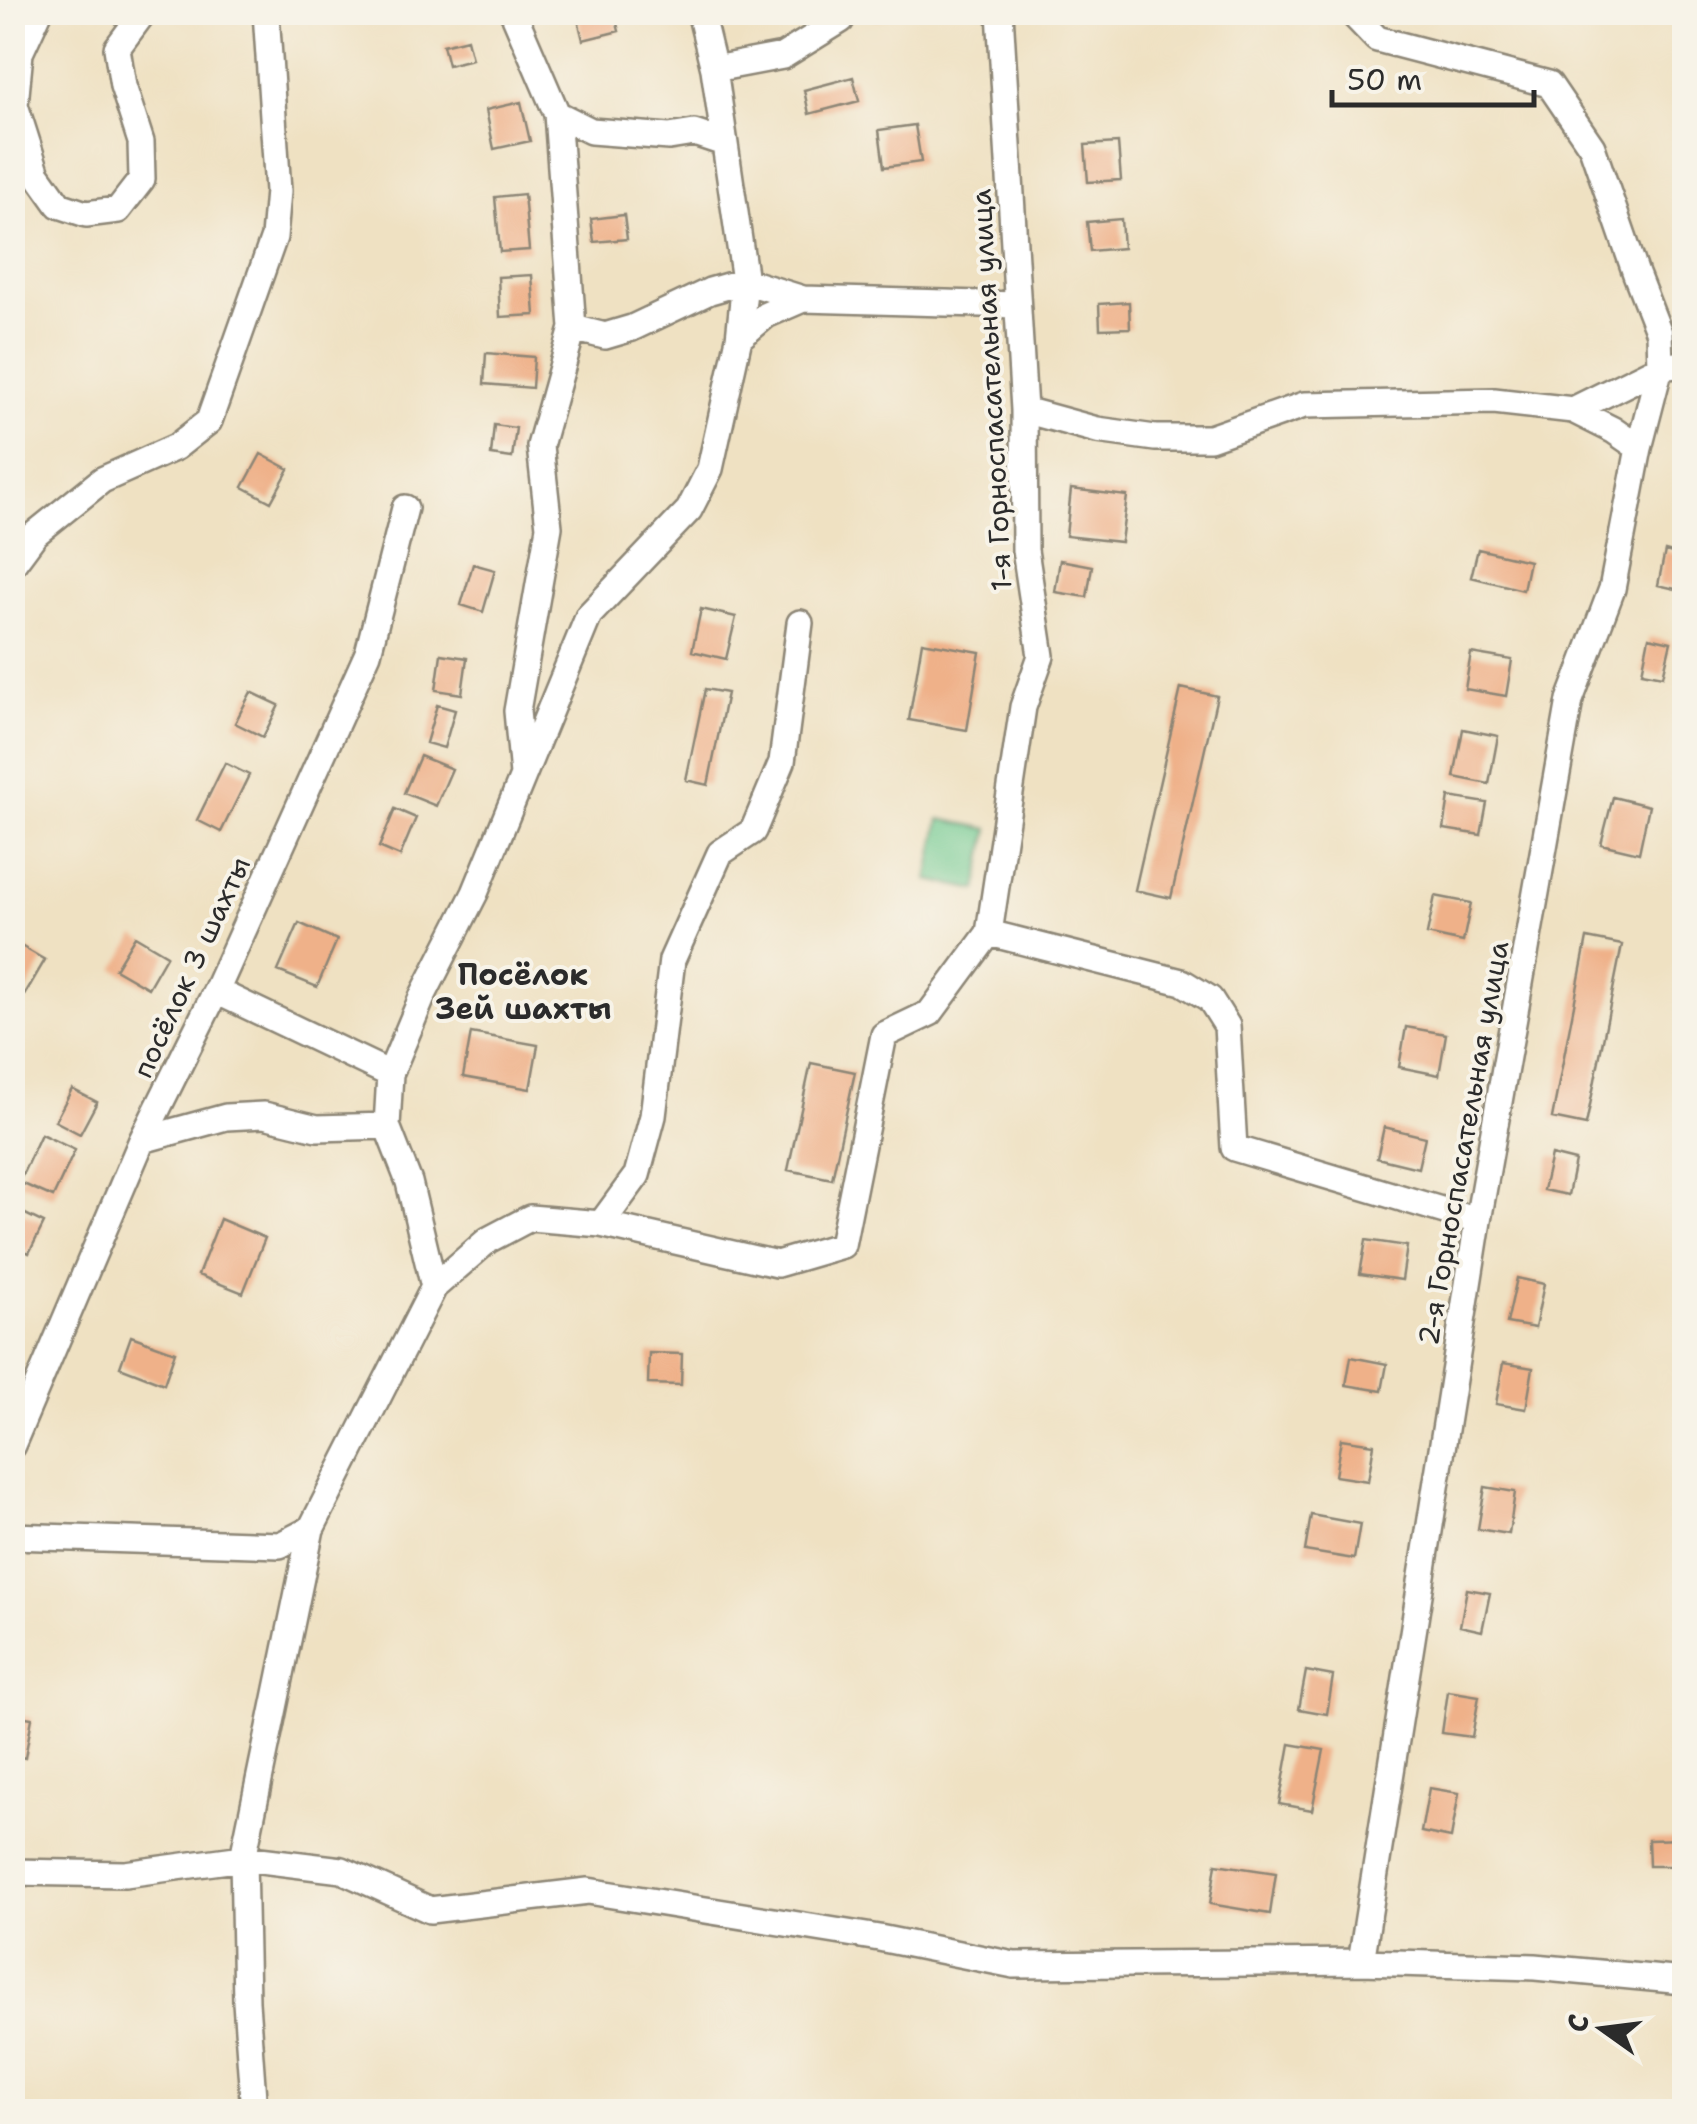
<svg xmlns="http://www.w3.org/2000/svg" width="1697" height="2124" font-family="'Shantell Sans',sans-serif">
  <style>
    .green { fill: #6fc98f; stroke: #4d7a5d; stroke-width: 2.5 }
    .building { fill: #efb189 }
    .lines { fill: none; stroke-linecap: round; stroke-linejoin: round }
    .minor-casing { stroke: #8d8676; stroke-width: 30 }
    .minor { stroke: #fff; stroke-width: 25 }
    .rail { stroke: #2b2b2b; stroke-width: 8 }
    .labels { text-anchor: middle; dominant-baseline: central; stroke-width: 8; stroke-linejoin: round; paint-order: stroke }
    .street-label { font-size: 28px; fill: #2b2b2b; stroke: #f7f3e8 }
    .neighbourhood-label { font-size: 30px; font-weight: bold; fill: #2b2b2b; stroke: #f7f3e8 }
  </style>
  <rect width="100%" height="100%" fill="#f7f3e8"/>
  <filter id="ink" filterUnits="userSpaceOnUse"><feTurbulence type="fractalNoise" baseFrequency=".01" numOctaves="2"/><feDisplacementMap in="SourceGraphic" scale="20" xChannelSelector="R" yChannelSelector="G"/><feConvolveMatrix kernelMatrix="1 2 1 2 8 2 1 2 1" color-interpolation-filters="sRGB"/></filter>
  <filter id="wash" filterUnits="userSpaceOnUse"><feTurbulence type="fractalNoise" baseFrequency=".0048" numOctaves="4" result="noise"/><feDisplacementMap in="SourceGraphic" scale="40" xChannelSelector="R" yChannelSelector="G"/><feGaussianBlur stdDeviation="2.25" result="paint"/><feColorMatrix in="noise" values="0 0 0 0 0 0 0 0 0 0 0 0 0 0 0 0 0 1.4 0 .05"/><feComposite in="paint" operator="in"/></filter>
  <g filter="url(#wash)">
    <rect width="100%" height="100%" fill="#efe1c2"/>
    <!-- green -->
    <path class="green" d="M940,819L989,829L977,890L928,880Z"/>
    <g id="blocks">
      <!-- building -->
      <path class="building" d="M576,12H614L619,31L583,40Z
        M874,12H900V14L876,20Z
        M467,39L472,59L448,65L443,45Z
        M853,77L859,101L809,114L804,90Z
        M521,102L530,141L494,149L486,110Z
        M915,125L921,162L884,167L879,130Z
        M1118,143L1121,180L1088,182L1085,145Z
        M524,194L529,250L500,252L495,197Z
        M624,215L627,239L594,242L591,219Z
        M1121,219L1123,248L1090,251L1087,222Z
        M532,275L535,315L500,317L498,277Z
        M1129,302L1130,328L1100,329L1099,304Z
        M486,353L534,357L532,388L484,384Z
        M494,425L516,428L512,458L491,455Z
        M261,454L289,469L271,502L243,487Z
        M1071,489L1127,496L1121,542L1066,536Z
        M1478,549L1529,561L1523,590L1471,577Z
        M1665,551L1684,556V591L1658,585Z
        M1060,560L1092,566L1087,597L1055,592Z
        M473,564L495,570L483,612L461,605Z
        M701,609L736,617L726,659L692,651Z
        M1649,637L1671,642L1663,676L1642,672Z
        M922,642L980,652L967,730L909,720Z
        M1471,653L1512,660L1506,696L1465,689Z
        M441,654L467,658L462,694L436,690Z
        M1181,688L1217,696L1171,898L1135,890Z
        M705,689L727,693L708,785L686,780Z
        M251,692L279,705L263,737L235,723Z
        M437,705L455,710L444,748L426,743Z
        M1463,729L1498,736L1489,784L1454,777Z
        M420,756L452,769L436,806L404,793Z
        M225,763L249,775L221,832L197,820Z
        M1449,797L1487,803L1481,835L1444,829Z
        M1613,797L1649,806L1639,853L1601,844Z
        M395,809L416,818L400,856L379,847Z
        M1435,896L1471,903L1463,942L1427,934Z
        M299,923L337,940L317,987L278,971Z
        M135,936L167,955L148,988L115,969Z
        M1587,938L1622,945L1586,1125L1552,1118Z
        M21,946L45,960L22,999L12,994V961Z
        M1406,1027L1446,1034L1439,1075L1399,1067Z
        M471,1033L538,1045L530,1089L463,1077Z
        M811,1063L855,1072L832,1179L788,1170Z
        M72,1089L97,1102L80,1134L55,1121Z
        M1384,1127L1425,1137L1418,1168L1377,1158Z
        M41,1134L75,1150L53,1197L19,1182Z
        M1551,1155L1575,1161L1568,1195L1543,1190Z
        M17,1210L44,1223L29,1253L12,1244V1218Z
        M220,1219L265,1238L243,1293L198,1275Z
        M1366,1240L1407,1246L1402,1280L1360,1274Z
        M1517,1278L1544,1284L1535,1328L1507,1323Z
        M131,1336L175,1352L164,1384L120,1367Z
        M649,1353L682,1354L681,1385L648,1384Z
        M1351,1357L1387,1364L1382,1391L1346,1385Z
        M1503,1363L1533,1368L1526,1409L1496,1404Z
        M1341,1439L1374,1444L1368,1481L1335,1476Z
        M1485,1487L1515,1492L1509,1534L1478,1529Z
        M1311,1515L1360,1524L1354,1559L1305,1551Z
        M1467,1589L1490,1593L1482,1631L1460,1626Z
        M1306,1671L1333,1676L1327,1714L1299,1709Z
        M1448,1691L1479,1696L1472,1737L1442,1733Z
        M12,1715L32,1718L25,1758L12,1755Z
        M1290,1744L1324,1750L1312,1810L1279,1804Z
        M1429,1788L1459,1793L1451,1838L1421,1832Z
        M1684,1839V1866H1649L1648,1840Z
        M1216,1864L1276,1873L1270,1914L1210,1904Z"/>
    </g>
  </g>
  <g filter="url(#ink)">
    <use href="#blocks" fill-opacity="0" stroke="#8d8676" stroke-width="2.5"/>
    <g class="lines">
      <defs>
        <path id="minor" d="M39,12L20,53L15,105L37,174L59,205L86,214L118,210L142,179L141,142L123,86L117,48L143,13
          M513,12L557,114L573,328L540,446L549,527L517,711L523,775
          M714,69L783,56L841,20L839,12
          M557,114L591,131L669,137L694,133L724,143
          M573,328L605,336L632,328L710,291L745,281L803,299
          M739,338L766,315L803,299L1017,305
          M1024,410L1097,430L1155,438H1210L1304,405L1494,401L1573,410L1660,367L1659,333L1636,274L1592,147L1549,84L1377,39L1351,12
          M1573,410L1613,430L1639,448
          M12,565L35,534L102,480L176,447L209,421L274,237L278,191L266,12
          M989,933L1182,982L1210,999L1227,1026L1234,1148L1478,1221
          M216,991L390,1074
          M142,1140L226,1117L264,1115L317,1128L387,1126
          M601,1224L637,1175L653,1116L672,960L720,853L753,831L782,762L800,623
          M434,1287L409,1182L387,1126L390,1074L423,995L475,893L589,615L689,510L710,469L739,338L745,281L714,69L700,12
          M12,1445L142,1140L216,991L368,653L405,508
          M12,1536L280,1545L311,1529
          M12,1872L125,1874L243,1858L342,1870L430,1910L588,1891L879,1938L1014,1965L1361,1962L1535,1967L1684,1981
          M1361,1962L1478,1221L1570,700L1612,589L1639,448L1660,367L1684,364
          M254,2112L246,2002L243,1858L311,1529L434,1287L488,1240L530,1218L601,1224L777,1264L842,1245L884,1035L930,1013L989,933L1023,707L1041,656L1025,550L1024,410L1000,12"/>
      </defs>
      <!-- minor casing -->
      <use href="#minor" class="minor-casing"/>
      <!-- minor -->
      <use href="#minor" class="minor"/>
      <!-- rail -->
      <path class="rail" d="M579,2105V2112"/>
    </g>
  </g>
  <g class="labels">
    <!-- street labels -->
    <g class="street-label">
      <text transform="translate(991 390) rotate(-93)">1-я Горноспасательная улица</text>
      <text transform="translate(191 967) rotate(-65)">посёлок 3 шахты</text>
      <text transform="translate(1463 1143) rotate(-80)">2-я Горноспасательная улица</text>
    </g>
    <!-- neighbourhood labels -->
    <g class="neighbourhood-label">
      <text x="523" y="974">Посёлок<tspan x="523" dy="34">3ей шахты</tspan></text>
    </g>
  </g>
  <!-- margin -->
  <rect width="1697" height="2124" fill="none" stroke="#f7f3e8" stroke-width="50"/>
  <!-- north arrow -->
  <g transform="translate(1602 2029) rotate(284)" stroke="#f7f3e8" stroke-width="8" paint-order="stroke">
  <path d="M0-8L18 38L0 25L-18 38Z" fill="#2b2b2b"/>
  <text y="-15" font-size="28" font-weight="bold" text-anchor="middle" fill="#2b2b2b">С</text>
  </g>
  <!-- scale -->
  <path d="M1332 90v15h202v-15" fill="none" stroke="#2b2b2b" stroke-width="5"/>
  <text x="1347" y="90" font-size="30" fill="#2b2b2b" stroke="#f7f3e8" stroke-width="8" paint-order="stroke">50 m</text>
</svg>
